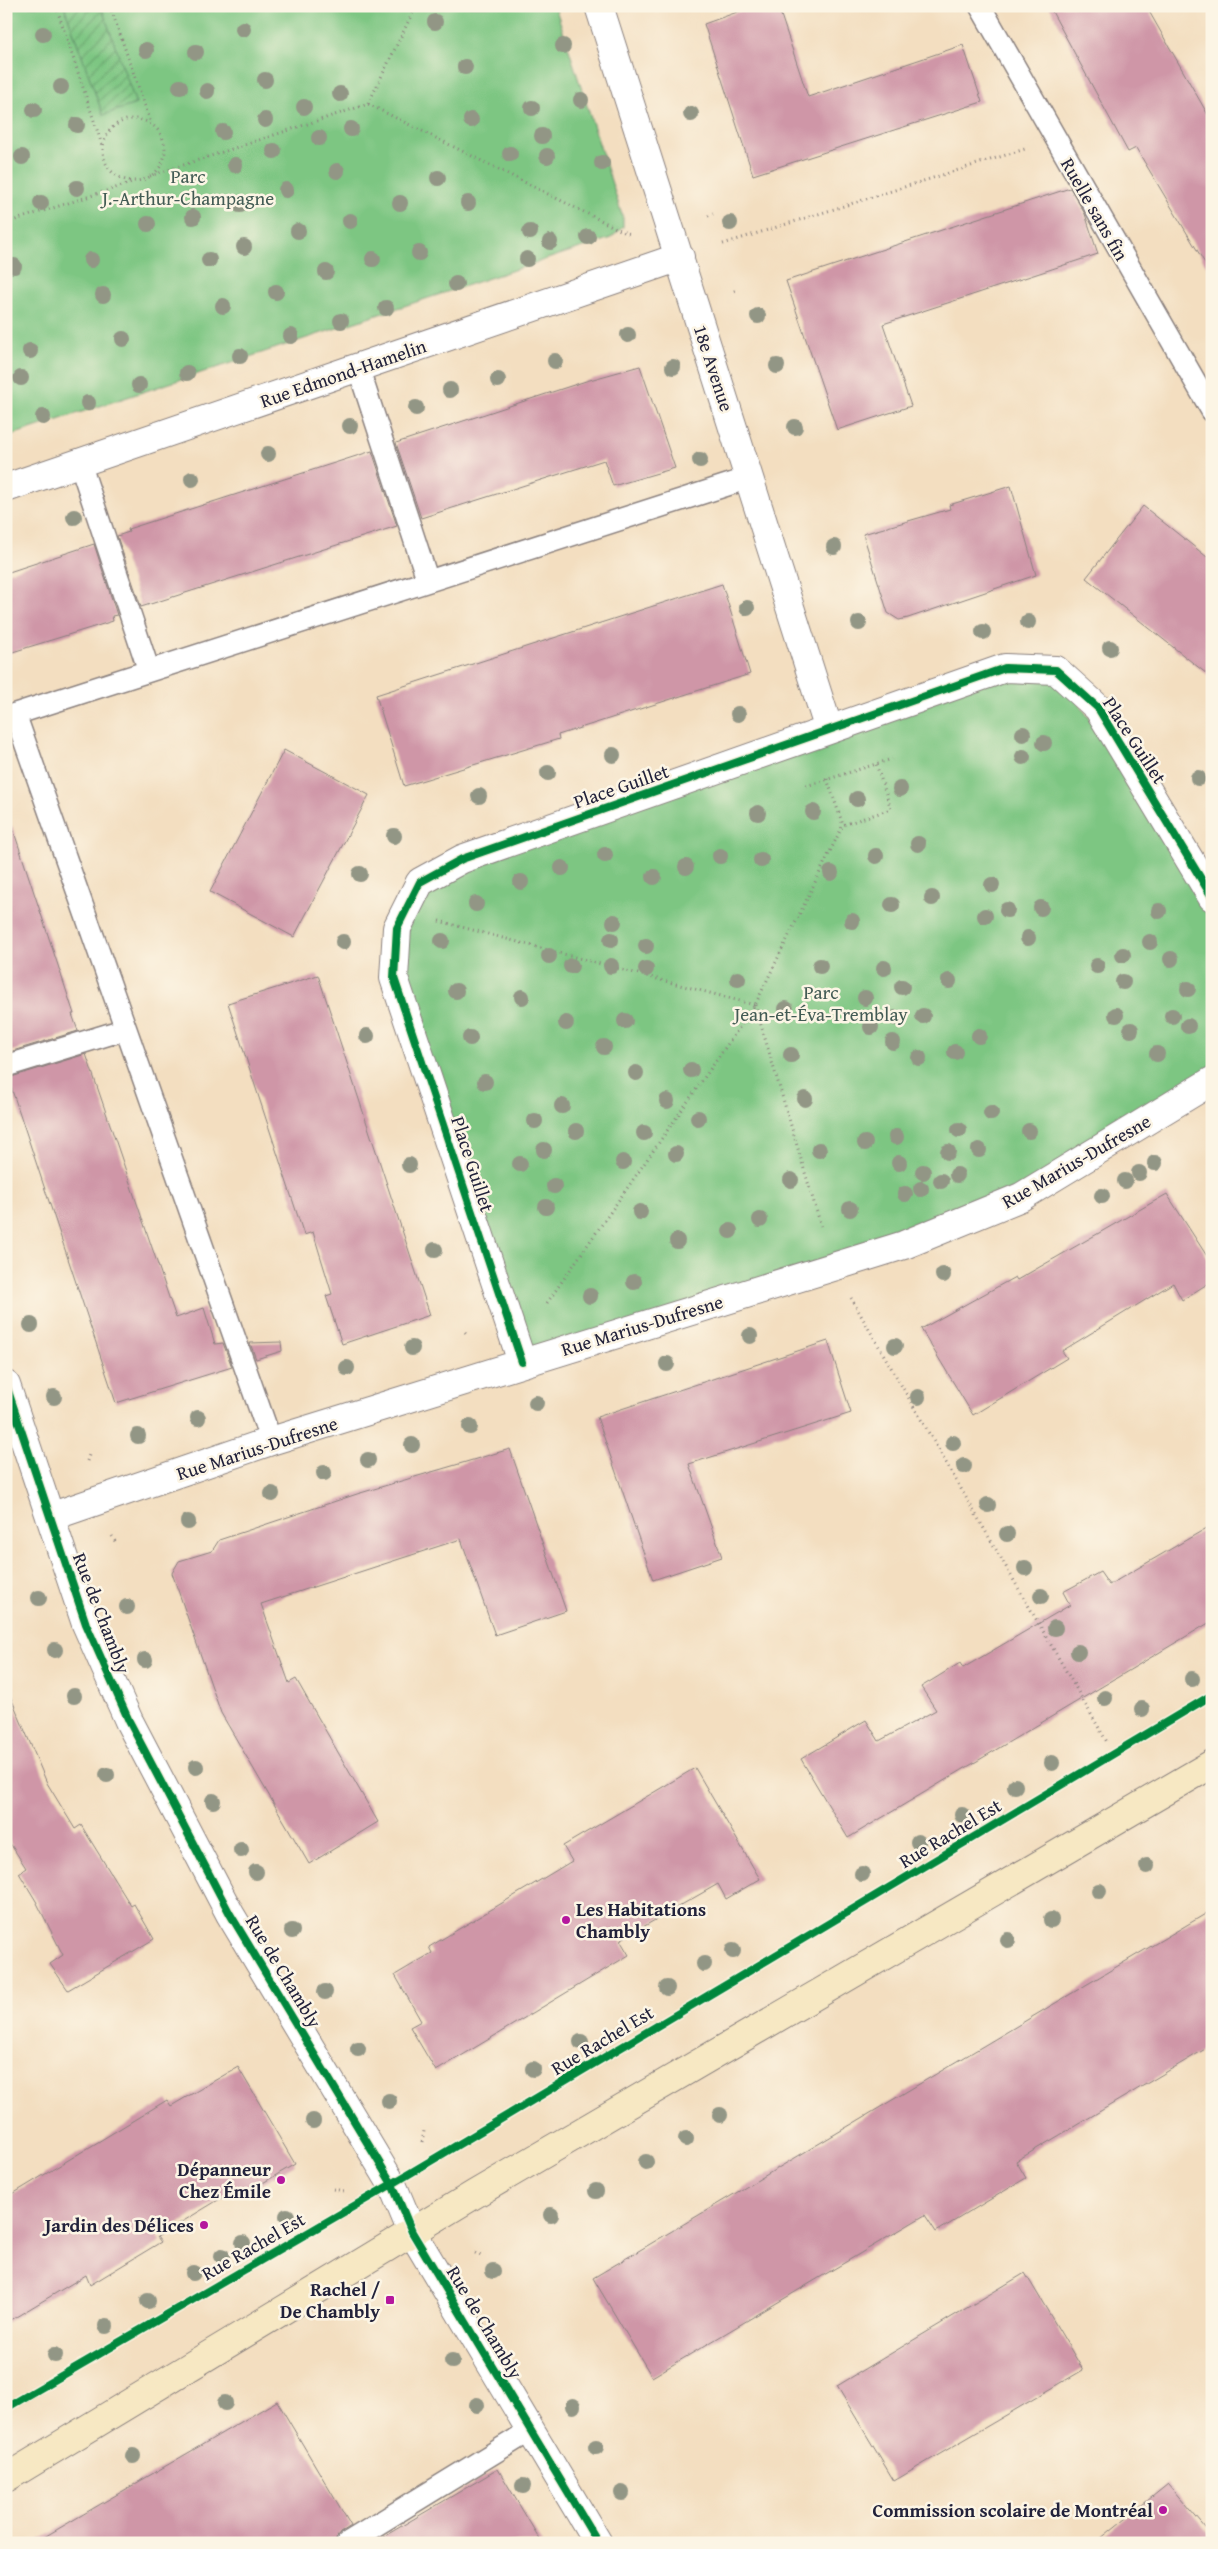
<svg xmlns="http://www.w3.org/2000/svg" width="1218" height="2549" font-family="'Gentium Book Plus',serif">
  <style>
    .park { fill: #7dc682; stroke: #50745e }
    .garden { fill: url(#garden-furrows); stroke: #50745e }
    .building { fill: #cf96a7 }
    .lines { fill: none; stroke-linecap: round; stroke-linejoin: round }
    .lane-casing { stroke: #8a807e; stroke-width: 24 }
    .street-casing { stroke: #8a807e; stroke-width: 30 }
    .secondary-casing { stroke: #8a807e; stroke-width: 30 }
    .path { stroke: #8a807e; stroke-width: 3; stroke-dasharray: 1 4; stroke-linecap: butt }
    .lane { stroke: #fff; stroke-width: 21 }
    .street { stroke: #fff; stroke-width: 28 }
    .secondary { stroke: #f7e8c3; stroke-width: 28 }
    .cycleway-casing { stroke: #fcf5e5; stroke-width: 11 }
    .cycleway { stroke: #00873e; stroke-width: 8 }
    .tree { fill: #929685 }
    .poi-dot { fill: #b5179e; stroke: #fcf5e5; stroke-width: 2 }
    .labels { text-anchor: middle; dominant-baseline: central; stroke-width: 5; stroke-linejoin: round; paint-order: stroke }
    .park-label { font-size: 19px; fill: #425b54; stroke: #fcf5e5 }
    .street-label { font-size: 19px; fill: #22223b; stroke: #fcf5e5 }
    .poi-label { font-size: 19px; font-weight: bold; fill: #22223b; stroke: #fcf5e5; text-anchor: end }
  </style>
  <defs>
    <pattern id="garden-furrows" width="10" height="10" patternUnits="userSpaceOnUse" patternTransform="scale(1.25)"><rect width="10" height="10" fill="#7dc682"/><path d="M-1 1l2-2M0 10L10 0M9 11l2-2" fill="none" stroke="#66a06c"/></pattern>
  </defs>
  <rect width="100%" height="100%" fill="#fcf5e5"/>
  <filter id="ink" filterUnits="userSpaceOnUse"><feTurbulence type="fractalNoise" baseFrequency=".02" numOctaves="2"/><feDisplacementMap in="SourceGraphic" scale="10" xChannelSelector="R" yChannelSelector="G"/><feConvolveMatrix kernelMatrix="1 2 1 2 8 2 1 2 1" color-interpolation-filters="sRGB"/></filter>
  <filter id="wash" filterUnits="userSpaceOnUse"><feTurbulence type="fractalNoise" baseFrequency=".0096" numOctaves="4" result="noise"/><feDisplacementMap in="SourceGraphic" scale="20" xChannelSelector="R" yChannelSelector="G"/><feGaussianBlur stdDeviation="1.12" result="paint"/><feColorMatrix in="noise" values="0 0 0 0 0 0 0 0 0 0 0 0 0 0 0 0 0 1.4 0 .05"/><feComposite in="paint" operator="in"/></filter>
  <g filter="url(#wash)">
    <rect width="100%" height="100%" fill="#f3dec0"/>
    <!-- park -->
    <path class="park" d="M6,6H555L623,218V227L611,238L6,437Z
      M1005,668L1056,670L1212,897V1081L1021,1197L522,1362L394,978L420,882Z"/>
    <!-- garden -->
    <path class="garden" d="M64,6H101L136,104L103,115Z"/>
    <g id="blocks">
      <!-- building -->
      <path class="building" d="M754,6H778L808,97L963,45L982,102L753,175L704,24Z
        M1049,6H1146L1212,122V275L1136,148L1128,152Z
        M1070,188L1085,214L1098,254L883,324L911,406L837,430L786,281Z
        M640,366L675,468L613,486L604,460L421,518L396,443L586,381Z
        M372,451L397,526L141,607L117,536L129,532L128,529Z
        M1011,486L1036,575L908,618L899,620L888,613L863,534L950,509L949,505Z
        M1143,506L1212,561V678L1086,578Z
        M94,544L117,615L112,616L113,621L6,654V573Z
        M722,584L750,674L558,735L559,739L404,786L376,695Z
        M284,750L369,795L294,937L210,892Z
        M12,826L74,1014H72L78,1031L6,1053V827Z
        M318,975L430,1315L342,1344L326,1296L332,1294L313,1232L304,1235L228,1003Z
        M86,1054L176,1318L204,1308L215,1344L223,1343L232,1367L116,1403L8,1078Z
        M1167,1194L1212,1264V1281L1182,1300L1173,1283L1062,1351L1067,1358L973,1415L921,1329L1015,1277L1017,1280Z
        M828,1341L851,1413L689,1464L722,1557L653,1580L597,1417Z
        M281,1342L282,1351L256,1359L250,1343Z
        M510,1449L566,1611L495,1635L461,1539L261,1604L289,1683L296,1679L378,1822L309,1864L221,1713L172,1573L179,1561L212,1551L219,1540L357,1494Z
        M1212,1525V1621L848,1838L801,1759L866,1720L879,1741L936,1710L921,1687L960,1663L963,1668L1070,1605L1063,1592L1100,1572L1109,1585Z
        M6,1686L47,1783L75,1829L81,1825L131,1906L134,1904L154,1939L68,1990L50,1964L63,1955L36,1901L19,1873L26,1868L6,1837Z
        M695,1768L760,1879L726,1899L718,1884L620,1940L629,1955L436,2071L410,2027L421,2021L395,1975L432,1953L429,1947L572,1861L563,1846Z
        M1212,1910V2045L1016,2161L1026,2178L936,2232L925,2215L652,2377L593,2278Z
        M238,2067L295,2164L244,2194L238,2188L157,2237L161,2242L90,2285L86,2275L6,2323V2198L167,2100L171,2106Z
        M1025,2273L1083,2370L894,2481L837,2386Z
        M277,2401L351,2526L340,2533L335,2543H34Z
        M498,2469L542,2543H373Z
        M1168,2484L1212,2536V2543H1095Z"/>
    </g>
  </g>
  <g filter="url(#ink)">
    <use href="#blocks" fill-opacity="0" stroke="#8a807e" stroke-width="1"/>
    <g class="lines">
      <defs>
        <path id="lane" d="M980,6L1212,411
          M358,367L428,581
          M80,463L149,671
          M15,714L271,1441
          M6,717L749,478
          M6,1066L126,1029
          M347,2543L531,2430"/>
        <path id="street" d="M599,6L829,730
          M6,488L680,257
          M522,1362L394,978L397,928L420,882L462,859L1005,668L1056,670L1098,708L1212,897
          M6,1385L86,1624L129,1721L230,1914L392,2184L412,2232L598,2543
          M50,1517L271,1441L904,1245L1021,1197L1212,1081"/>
        <path id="secondary" d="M6,2478L475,2194L1212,1764"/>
      </defs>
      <!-- lane casing -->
      <use href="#lane" class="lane-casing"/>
      <!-- street casing -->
      <use href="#street" class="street-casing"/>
      <!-- secondary casing -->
      <use href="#secondary" class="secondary-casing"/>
      <!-- path -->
      <path class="path" d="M56,6L102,145
        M110,6L151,123
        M368,104L416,6
        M103 150a31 31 0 1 1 62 0a31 31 0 1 1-62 0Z
        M150,176L368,104L626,233L632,234
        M708,216L713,214
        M6,223L134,182
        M723,244L1025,149
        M734,291L738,289
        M827,779L843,825L891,809L876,764
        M806,786L892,759
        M439,921L755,1005
        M755,1005L821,1226
        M851,1298L1107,1742
        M547,1303L755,1005L843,825
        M465,1332L468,1335
        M87,1461L89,1455
        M6,1520H9
        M112,1536L116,1543
        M422,2142L424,2131
        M333,2189L344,2191
        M475,2253L481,2256"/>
      <!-- lane -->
      <use href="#lane" class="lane"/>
      <!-- street -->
      <use href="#street" class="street"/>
      <!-- secondary -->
      <use href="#secondary" class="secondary"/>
      <defs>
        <path id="cycleway" d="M522,1362L394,978L397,928L420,882L462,859L1005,668L1056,670L1098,708L1212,897
          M6,1385L86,1624L129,1721L230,1914L392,2184L412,2232L598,2543
          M6,2408L392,2184L1212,1695"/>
      </defs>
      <!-- cycleway casing -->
      <use href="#cycleway" class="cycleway-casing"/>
      <!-- cycleway -->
      <use href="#cycleway" class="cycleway"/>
    </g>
    <!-- trees -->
    <g class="tree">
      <circle cx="435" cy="22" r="8"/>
      <circle cx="243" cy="29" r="8"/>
      <circle cx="43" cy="34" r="8"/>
      <circle cx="563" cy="46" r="8"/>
      <circle cx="146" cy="50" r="8"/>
      <circle cx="196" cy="52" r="8"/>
      <circle cx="465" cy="67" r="8"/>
      <circle cx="265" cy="80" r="8"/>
      <circle cx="61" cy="87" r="8"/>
      <circle cx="180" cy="87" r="8"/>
      <circle cx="207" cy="91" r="8"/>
      <circle cx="340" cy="94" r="8"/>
      <circle cx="581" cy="100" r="8"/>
      <circle cx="304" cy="107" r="8"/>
      <circle cx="532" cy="108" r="8"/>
      <circle cx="34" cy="110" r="8"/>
      <circle cx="691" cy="114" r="8"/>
      <circle cx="265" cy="120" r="8"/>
      <circle cx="471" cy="120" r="8"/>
      <circle cx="77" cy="125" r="8"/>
      <circle cx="351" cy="129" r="8"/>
      <circle cx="223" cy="132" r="8"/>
      <circle cx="542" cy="136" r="8"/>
      <circle cx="319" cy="138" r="8"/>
      <circle cx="274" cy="151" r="8"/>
      <circle cx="510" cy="154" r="8"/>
      <circle cx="547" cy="156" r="8"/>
      <circle cx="22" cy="157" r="8"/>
      <circle cx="602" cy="163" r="8"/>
      <circle cx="235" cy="165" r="8"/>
      <circle cx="337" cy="171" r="8"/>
      <circle cx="438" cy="178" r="8"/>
      <circle cx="77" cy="188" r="8"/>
      <circle cx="286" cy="190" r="8"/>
      <circle cx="41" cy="203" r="8"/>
      <circle cx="400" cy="203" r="8"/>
      <circle cx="468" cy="203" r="8"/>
      <circle cx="240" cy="205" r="8"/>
      <circle cx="193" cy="217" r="8"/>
      <circle cx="350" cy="221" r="8"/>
      <circle cx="730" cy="223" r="8"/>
      <circle cx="148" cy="224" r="8"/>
      <circle cx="298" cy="231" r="8"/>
      <circle cx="530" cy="232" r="8"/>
      <circle cx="588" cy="237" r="8"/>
      <circle cx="550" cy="242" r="8"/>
      <circle cx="244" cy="247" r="8"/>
      <circle cx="419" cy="253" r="8"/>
      <circle cx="373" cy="259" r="8"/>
      <circle cx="527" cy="259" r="8"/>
      <circle cx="91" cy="260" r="8"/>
      <circle cx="209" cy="260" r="8"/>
      <circle cx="14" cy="266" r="8"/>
      <circle cx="326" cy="272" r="8"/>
      <circle cx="456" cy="284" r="8"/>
      <circle cx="276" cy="292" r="8"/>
      <circle cx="103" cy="295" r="8"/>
      <circle cx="223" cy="306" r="8"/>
      <circle cx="386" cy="308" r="8"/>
      <circle cx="758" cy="316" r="8"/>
      <circle cx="341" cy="321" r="8"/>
      <circle cx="628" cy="335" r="8"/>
      <circle cx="291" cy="336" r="8"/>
      <circle cx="123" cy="339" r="8"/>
      <circle cx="30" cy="351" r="8"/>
      <circle cx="240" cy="356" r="8"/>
      <circle cx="555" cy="361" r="8"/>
      <circle cx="777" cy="366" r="8"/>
      <circle cx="673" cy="367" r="8"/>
      <circle cx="187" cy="373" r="8"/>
      <circle cx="21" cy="378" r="8"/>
      <circle cx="498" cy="380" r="8"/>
      <circle cx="139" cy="385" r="8"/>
      <circle cx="450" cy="390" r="8"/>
      <circle cx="88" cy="403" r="8"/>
      <circle cx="416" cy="408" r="8"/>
      <circle cx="43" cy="417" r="8"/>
      <circle cx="350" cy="426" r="8"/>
      <circle cx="795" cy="427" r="8"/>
      <circle cx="268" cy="454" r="8"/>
      <circle cx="700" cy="460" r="8"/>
      <circle cx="192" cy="479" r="8"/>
      <circle cx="74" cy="517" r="8"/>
      <circle cx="834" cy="547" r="8"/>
      <circle cx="747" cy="608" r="8"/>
      <circle cx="1028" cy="622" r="8"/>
      <circle cx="859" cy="623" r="8"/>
      <circle cx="983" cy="632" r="8"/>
      <circle cx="1110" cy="648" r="8"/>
      <circle cx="738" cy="714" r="8"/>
      <circle cx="1023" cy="734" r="8"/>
      <circle cx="1044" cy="743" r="8"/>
      <circle cx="613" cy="755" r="8"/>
      <circle cx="1023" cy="757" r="8"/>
      <circle cx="548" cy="773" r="8"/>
      <circle cx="1198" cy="778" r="8"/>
      <circle cx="900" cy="789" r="8"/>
      <circle cx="479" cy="796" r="8"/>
      <circle cx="857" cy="799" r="8"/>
      <circle cx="813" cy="812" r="8"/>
      <circle cx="758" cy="813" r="8"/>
      <circle cx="394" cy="836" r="8"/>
      <circle cx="918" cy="844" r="8"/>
      <circle cx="605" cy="855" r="8"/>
      <circle cx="720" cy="856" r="8"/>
      <circle cx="876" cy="856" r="8"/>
      <circle cx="761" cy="860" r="8"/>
      <circle cx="686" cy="867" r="8"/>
      <circle cx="562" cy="868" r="8"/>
      <circle cx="831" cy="873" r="8"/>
      <circle cx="360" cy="874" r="8"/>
      <circle cx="654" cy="877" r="8"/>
      <circle cx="521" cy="882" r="8"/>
      <circle cx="992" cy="885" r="8"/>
      <circle cx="932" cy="898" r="8"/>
      <circle cx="476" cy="904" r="8"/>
      <circle cx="892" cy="905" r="8"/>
      <circle cx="1041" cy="908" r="8"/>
      <circle cx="1007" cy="910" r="8"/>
      <circle cx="1159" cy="911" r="8"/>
      <circle cx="985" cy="916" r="8"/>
      <circle cx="852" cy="921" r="8"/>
      <circle cx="614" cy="922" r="8"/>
      <circle cx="1028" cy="938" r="8"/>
      <circle cx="611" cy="940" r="8"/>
      <circle cx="442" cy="941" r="8"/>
      <circle cx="343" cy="942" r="8"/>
      <circle cx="1150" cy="942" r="8"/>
      <circle cx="646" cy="946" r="8"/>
      <circle cx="1123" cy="955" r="8"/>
      <circle cx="549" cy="956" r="8"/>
      <circle cx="1171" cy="959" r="8"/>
      <circle cx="571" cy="966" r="8"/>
      <circle cx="611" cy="966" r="8"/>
      <circle cx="820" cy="966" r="8"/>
      <circle cx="1097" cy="966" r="8"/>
      <circle cx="884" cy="968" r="8"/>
      <circle cx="646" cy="969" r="8"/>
      <circle cx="738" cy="979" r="8"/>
      <circle cx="949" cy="981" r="8"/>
      <circle cx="1123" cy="982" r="8"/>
      <circle cx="902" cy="987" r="8"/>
      <circle cx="1188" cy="989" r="8"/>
      <circle cx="456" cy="991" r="8"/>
      <circle cx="522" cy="997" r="8"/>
      <circle cx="865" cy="998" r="8"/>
      <circle cx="786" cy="1009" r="8"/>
      <circle cx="1116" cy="1015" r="8"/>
      <circle cx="923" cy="1016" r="8"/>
      <circle cx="1172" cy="1016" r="8"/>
      <circle cx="896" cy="1018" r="8"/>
      <circle cx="625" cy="1021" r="8"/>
      <circle cx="566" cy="1023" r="8"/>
      <circle cx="1188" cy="1026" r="8"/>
      <circle cx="871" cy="1027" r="8"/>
      <circle cx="1131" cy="1030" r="8"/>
      <circle cx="367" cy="1036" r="8"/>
      <circle cx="979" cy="1036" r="8"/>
      <circle cx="470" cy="1038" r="8"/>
      <circle cx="893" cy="1042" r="8"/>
      <circle cx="604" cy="1047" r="8"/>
      <circle cx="955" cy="1052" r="8"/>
      <circle cx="1157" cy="1054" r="8"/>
      <circle cx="791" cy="1055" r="8"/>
      <circle cx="919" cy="1058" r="8"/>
      <circle cx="691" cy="1070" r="8"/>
      <circle cx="636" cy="1073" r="8"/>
      <circle cx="485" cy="1082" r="8"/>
      <circle cx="805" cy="1099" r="8"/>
      <circle cx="667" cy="1101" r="8"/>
      <circle cx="562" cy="1106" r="8"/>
      <circle cx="991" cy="1113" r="8"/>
      <circle cx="698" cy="1118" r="8"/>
      <circle cx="535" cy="1121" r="8"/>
      <circle cx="959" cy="1130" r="8"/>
      <circle cx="576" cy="1131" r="8"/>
      <circle cx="1029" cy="1131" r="8"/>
      <circle cx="644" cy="1133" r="8"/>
      <circle cx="896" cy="1137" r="8"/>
      <circle cx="865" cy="1143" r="8"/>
      <circle cx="544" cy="1150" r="8"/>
      <circle cx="819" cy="1150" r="8"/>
      <circle cx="979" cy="1150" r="8"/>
      <circle cx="948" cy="1152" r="8"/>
      <circle cx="676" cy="1154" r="8"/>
      <circle cx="623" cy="1162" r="8"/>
      <circle cx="899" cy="1163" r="8"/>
      <circle cx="1155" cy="1163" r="8"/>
      <circle cx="520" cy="1164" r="8"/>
      <circle cx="409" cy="1165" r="8"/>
      <circle cx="923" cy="1172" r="8"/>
      <circle cx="1139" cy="1173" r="8"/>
      <circle cx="957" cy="1175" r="8"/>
      <circle cx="791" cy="1180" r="8"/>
      <circle cx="941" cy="1181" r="8"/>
      <circle cx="1125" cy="1181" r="8"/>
      <circle cx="554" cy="1186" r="8"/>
      <circle cx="921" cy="1189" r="8"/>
      <circle cx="905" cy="1194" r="8"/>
      <circle cx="1102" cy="1196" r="8"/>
      <circle cx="546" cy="1207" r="8"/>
      <circle cx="850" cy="1209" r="8"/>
      <circle cx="640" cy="1212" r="8"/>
      <circle cx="760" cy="1220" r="8"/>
      <circle cx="730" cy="1231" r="8"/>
      <circle cx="677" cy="1241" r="8"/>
      <circle cx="435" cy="1250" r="8"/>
      <circle cx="943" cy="1275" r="8"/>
      <circle cx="634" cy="1282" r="8"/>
      <circle cx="590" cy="1296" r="8"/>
      <circle cx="31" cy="1325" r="8"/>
      <circle cx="750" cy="1336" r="8"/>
      <circle cx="895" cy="1346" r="8"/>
      <circle cx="412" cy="1348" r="8"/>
      <circle cx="667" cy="1364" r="8"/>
      <circle cx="347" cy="1368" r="8"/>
      <circle cx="54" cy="1397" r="8"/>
      <circle cx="918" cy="1397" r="8"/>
      <circle cx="536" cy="1403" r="8"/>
      <circle cx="198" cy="1418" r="8"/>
      <circle cx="470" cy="1427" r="8"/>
      <circle cx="138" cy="1436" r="8"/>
      <circle cx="953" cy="1443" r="8"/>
      <circle cx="412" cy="1445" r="8"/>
      <circle cx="368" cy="1460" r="8"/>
      <circle cx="964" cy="1466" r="8"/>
      <circle cx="324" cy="1473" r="8"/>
      <circle cx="272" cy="1494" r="8"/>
      <circle cx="988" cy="1505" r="8"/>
      <circle cx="188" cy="1522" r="8"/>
      <circle cx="1007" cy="1534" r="8"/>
      <circle cx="1025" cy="1568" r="8"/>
      <circle cx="1041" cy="1596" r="8"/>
      <circle cx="39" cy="1598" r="8"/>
      <circle cx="127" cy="1607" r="8"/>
      <circle cx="1055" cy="1628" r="8"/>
      <circle cx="55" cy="1650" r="8"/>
      <circle cx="1078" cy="1652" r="8"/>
      <circle cx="145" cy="1660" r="8"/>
      <circle cx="1192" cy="1679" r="8"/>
      <circle cx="74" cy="1696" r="8"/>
      <circle cx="1105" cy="1698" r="8"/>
      <circle cx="1142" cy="1709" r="8"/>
      <circle cx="1052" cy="1763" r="8"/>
      <circle cx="196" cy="1767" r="8"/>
      <circle cx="107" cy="1775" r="8"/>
      <circle cx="1015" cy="1786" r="8"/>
      <circle cx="213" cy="1801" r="8"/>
      <circle cx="962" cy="1815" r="8"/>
      <circle cx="918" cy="1842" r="8"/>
      <circle cx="241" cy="1850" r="8"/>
      <circle cx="1147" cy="1866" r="8"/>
      <circle cx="256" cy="1872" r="8"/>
      <circle cx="862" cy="1874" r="8"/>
      <circle cx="1099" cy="1891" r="8"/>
      <circle cx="1051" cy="1920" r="8"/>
      <circle cx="292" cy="1931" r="8"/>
      <circle cx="1008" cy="1940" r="8"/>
      <circle cx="733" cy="1951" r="8"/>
      <circle cx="704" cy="1964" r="8"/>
      <circle cx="667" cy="1988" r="8"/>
      <circle cx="325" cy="1992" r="8"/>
      <circle cx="581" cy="2042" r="8"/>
      <circle cx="358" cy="2049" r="8"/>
      <circle cx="533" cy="2069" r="8"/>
      <circle cx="389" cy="2101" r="8"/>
      <circle cx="720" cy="2115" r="8"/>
      <circle cx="313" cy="2121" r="8"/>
      <circle cx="686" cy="2139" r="8"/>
      <circle cx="646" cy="2162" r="8"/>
      <circle cx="596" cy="2191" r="8"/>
      <circle cx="551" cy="2215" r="8"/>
      <circle cx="287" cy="2216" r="8"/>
      <circle cx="243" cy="2243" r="8"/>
      <circle cx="222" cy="2256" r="8"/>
      <circle cx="493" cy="2271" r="8"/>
      <circle cx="193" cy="2273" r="8"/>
      <circle cx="148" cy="2301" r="8"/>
      <circle cx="106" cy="2326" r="8"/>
      <circle cx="55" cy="2355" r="8"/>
      <circle cx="452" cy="2361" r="8"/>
      <circle cx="225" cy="2403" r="8"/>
      <circle cx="477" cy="2405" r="8"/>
      <circle cx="573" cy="2406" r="8"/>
      <circle cx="596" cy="2447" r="8"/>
      <circle cx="133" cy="2456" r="8"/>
      <circle cx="523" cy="2486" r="8"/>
      <circle cx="622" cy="2493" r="8"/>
    </g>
  </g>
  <!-- markers -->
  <g class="poi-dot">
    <circle cx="566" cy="1920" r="5"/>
    <circle cx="281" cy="2180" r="5"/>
    <circle cx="204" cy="2225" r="5"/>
    <rect x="385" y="2295" width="10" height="10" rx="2.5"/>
    <circle cx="1163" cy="2510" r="5"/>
  </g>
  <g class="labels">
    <!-- park labels -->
    <g class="park-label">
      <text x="188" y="176">Parc<tspan x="188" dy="22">J.-Arthur-Champagne</tspan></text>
      <text x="821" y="992">Parc<tspan x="821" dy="22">Jean-et-Éva-Tremblay</tspan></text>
    </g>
    <!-- street labels -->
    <g class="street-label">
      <text transform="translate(1095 209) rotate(60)">Ruelle sans fin</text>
      <text transform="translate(714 368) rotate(72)">18e Avenue</text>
      <text transform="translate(343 373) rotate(-19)">Rue Edmond-Hamelin</text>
      <text transform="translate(1135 740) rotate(57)">Place Guillet</text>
      <text transform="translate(621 786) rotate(-19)">Place Guillet</text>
      <text transform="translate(1076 1161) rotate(-30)">Rue Marius-Dufresne</text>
      <text transform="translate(473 1164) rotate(72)">Place Guillet</text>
      <text transform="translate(642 1325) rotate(-17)">Rue Marius-Dufresne</text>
      <text transform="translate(257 1448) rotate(-18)">Rue Marius-Dufresne</text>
      <text transform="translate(102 1613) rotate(69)">Rue de Chambly</text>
      <text transform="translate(950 1833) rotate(-31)">Rue Rachel Est</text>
      <text transform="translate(284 1971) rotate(59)">Rue de Chambly</text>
      <text transform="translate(602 2040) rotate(-31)">Rue Rachel Est</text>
      <text transform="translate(253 2246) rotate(-30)">Rue Rachel Est</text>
      <text transform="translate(485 2322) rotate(59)">Rue de Chambly</text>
    </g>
    <!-- poi labels -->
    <g class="poi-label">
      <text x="576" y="1909" text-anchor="start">Les Habitations<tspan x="576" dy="22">Chambly</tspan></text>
      <text x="271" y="2169">Dépanneur<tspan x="271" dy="22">Chez Émile</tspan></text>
      <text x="194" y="2225">Jardin des Délices</text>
      <text x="380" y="2289">Rachel /<tspan x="380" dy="22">De Chambly</tspan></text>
      <text x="1153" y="2510">Commission scolaire de Montréal</text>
    </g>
  </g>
  <!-- margin -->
  <rect width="1218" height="2549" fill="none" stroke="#fcf5e5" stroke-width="25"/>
</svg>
